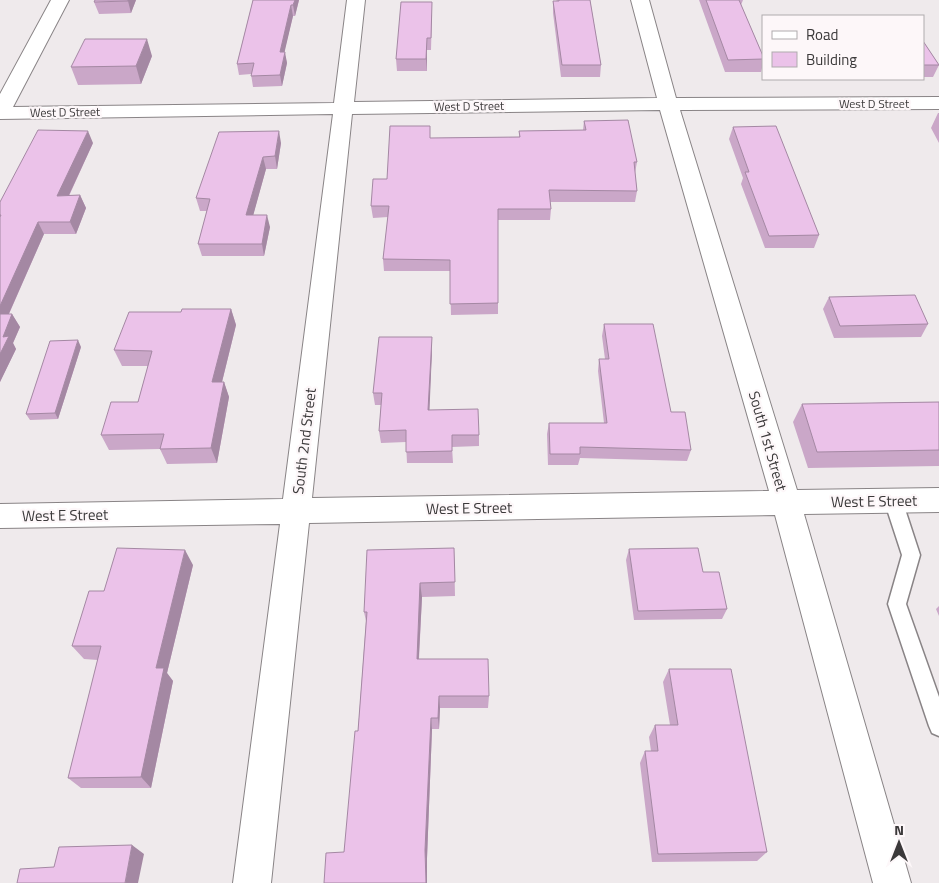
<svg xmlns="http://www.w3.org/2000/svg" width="939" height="883" font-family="'Titillium Web',sans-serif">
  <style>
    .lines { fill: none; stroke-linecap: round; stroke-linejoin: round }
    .service-casing { stroke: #898486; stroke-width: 3 }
    .minor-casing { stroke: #898486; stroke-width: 2 }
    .service { fill: #fff; fill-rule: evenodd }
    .minor { fill: #fff; fill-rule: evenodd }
    .wall { fill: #caa7c8 }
    .shaded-wall { fill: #a488a3 }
    .building { fill: #ebc2e9; stroke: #a488a3 }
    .labels { text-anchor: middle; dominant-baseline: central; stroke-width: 4.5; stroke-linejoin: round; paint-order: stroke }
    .far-street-label { font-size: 12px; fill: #3b393a; stroke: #fdf7f9 }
    .street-label { font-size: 15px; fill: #3b393a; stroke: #fdf7f9 }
  </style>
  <rect width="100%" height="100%" fill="#efeaec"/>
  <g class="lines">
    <defs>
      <path id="service" d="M893,493L899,495L902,500L920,555L906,604L939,697V736L932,733L929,726L888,604L902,555L884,500L887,495Z"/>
      <path id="minor" d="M51,0H69L13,107L334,103L347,0H365L354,102L657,98L631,0H649L676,98L939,97V109L680,110L797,490L939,488V512L804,514L911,883H873L775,515L309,523L271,883H233L280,524L0,528V504L283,499L333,114L0,119V94ZM660,110L769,491L312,498L352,114Z"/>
    </defs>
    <!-- service casing -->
    <use href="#service" class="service-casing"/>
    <!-- minor casing -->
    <use href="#minor" class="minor-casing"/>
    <!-- service -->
    <use href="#service" class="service"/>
    <!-- minor -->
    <use href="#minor" class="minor"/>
  </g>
  <!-- wall -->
  <path class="wall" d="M95,0H136L131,13L99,14L94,2Z
    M253,0H299L295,16H293L284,52L287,63L282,86L253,87L251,74L239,75L237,64Z
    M556,0H590L601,65L600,77H561L553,13V1H557Z
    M699,0H743L741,5L763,56V64L761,72H725Z
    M432,14L431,50H427V71H397L396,59Z
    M923,41L939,65L933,77H923Z
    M152,56L141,84L78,85L71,67Z
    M938,113H939V143L931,128Z
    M584,121L637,162L635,173L637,191L635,202H550L551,209L550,220H498V314L451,315L450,271H384L383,259L388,217L373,218L371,206L387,179L430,138L519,137V131L583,130Z
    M733,127L819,235L814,248H765L741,184L743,178L729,139Z
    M93,143L69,196L80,195L86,208L76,234H44L9,314H12L20,327L13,343L16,349L0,382V202Z
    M281,143L277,169H266L253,215L270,227L264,256H202L198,244L207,211H200L196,198Z
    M829,297L928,324L921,337L834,338L823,309Z
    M231,309L236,325L222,382H224L229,397L217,463L167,464L160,449L109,450L101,435L138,402L148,366H122L114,350L181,312Z
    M604,324L671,412L691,450L687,461L580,458L578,465H548L547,434L549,423H604L598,371L599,359H605L602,336Z
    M81,347L58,419L30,420L26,414Z
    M432,350L429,410L479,435V446L452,447L453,463H407L406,442L381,443L379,431L381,405H375L373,393Z
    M939,402V466L808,468L793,422L802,404Z
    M454,548L455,596L422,597L419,659L489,696L488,708H440L439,729H432L427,858L344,852L358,731L366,621L364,612Z
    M629,549L703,572L727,609L722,619L634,620L626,560Z
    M193,565L167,673L173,681L151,788H81L68,778L98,660L84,659L72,646L104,591Z
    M939,606V616L936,609Z
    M669,669L767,852L757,861L652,862L640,763L645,751H651L649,737L655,725H670L663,682Z"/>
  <!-- shaded-wall -->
  <path class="shaded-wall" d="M128,0H136L131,13L128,1Z
    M295,0H299L295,16L293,5Z
    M291,5L293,16L282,63L280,52Z
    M427,38V71L426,59Z
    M147,39L152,56L141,84L136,66Z
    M285,52L287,63L282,86L280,75Z
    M88,131L93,143L63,208L57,196Z
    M279,131L281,143L277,169L275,156Z
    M263,157L266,169L250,227L246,215Z
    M80,195L86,208L76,234L70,222Z
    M267,215L270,227L264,256L262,244Z
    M38,222L44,234L3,327L0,321V306Z
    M231,309L236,325L218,398L212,382Z
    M12,314L20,327L13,343L16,349L0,382V354L3,337Z
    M432,337V350L429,422L428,410Z
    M78,340L81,347L58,419L55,413Z
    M224,382L229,397L217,463L211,448Z
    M185,550L193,565L167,673L173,681L151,788L141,777L156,668Z
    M420,583L422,597L418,672L417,659Z
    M439,696L440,708L439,729L438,718Z
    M431,718L432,729L427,858V883H426L425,850Z
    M132,845L144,854L138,883H125Z"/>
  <!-- building -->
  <path class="building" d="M95,0H128V1L94,2Z
    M253,0H295L293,5H291L280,52H285L280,75L251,76L254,63L237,64Z
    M559,0H590L601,65H562L553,1H559Z
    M706,0H739L763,56V59L728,60Z
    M401,2H432L431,38H427L426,59H396Z
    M85,39H147L136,66L71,67Z
    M923,41L939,65H923Z
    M628,120L637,162H634L637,191L549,190L551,209H498V303L450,304V260L383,259L389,206H371L373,179H387L390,126H430V138L520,137L519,131L586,130L584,121Z
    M776,126L819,235L769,236L745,172H749L733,127Z
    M38,130L88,131L57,196L80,195L70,222H38L0,306V217L1,215H0V202Z
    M279,131L275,156L263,157L246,215H267L262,244H198L210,199L196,198L219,132Z
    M915,295L928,324L840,326L829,297Z
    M182,309H231L212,382H224L211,448L160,449L164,434L101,435L111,402H138L152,351L114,350L129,312H181Z
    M0,314H12L3,337L9,336L0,354Z
    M604,324H653L671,412H685L691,450L580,447V454H550L549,423H607L599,359H609Z
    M379,337H432L428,410L478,409L479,435H452V451L406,452V430L379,431L382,393H373Z
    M78,340L55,413L26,414L50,341Z
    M939,402V450L817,452L802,404Z
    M117,548L185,550L156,668H164L141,777L68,778L101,646H72L89,591H104Z
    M454,548L455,582L420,583L417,659H488L489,696H439L438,718H431L425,850L426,883H324L326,853L344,852L355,731H358L367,612H364L367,550Z
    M698,548L703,572H719L727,609L638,611L629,549Z
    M669,669H731L767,852L658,854L645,751H658L655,725H678Z
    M132,845L125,883H17L20,869L54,867L59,847Z"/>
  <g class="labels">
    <!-- far-street labels -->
    <g class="far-street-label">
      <text x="874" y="103">West D Street</text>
      <text transform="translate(469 106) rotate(-1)">West D Street</text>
      <text transform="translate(65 112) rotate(-1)">West D Street</text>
    </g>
    <!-- street labels -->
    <g class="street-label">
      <text transform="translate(304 441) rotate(-83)">South 2nd Street</text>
      <text transform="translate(768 441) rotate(74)">South 1st Street</text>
      <text transform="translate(874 501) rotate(-1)">West E Street</text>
      <text transform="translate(469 508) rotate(-1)">West E Street</text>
      <text transform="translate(65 515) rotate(-1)">West E Street</text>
    </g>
  </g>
  <!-- legend -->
  <rect x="762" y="15" width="162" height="65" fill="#fdf7f9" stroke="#afabad"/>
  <rect x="772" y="31" width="25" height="8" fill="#ffffff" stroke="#afabad"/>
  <text x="806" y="40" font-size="15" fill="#3b393a">Road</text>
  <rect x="772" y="52" width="25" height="15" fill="#ebc2e9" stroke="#afabad"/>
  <text x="806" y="65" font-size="15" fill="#3b393a">Building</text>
  <!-- north arrow -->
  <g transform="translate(899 843)" stroke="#fdf7f9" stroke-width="4" paint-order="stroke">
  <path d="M0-4L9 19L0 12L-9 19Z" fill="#3b393a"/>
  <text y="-8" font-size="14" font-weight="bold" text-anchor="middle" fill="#3b393a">N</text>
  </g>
</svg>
